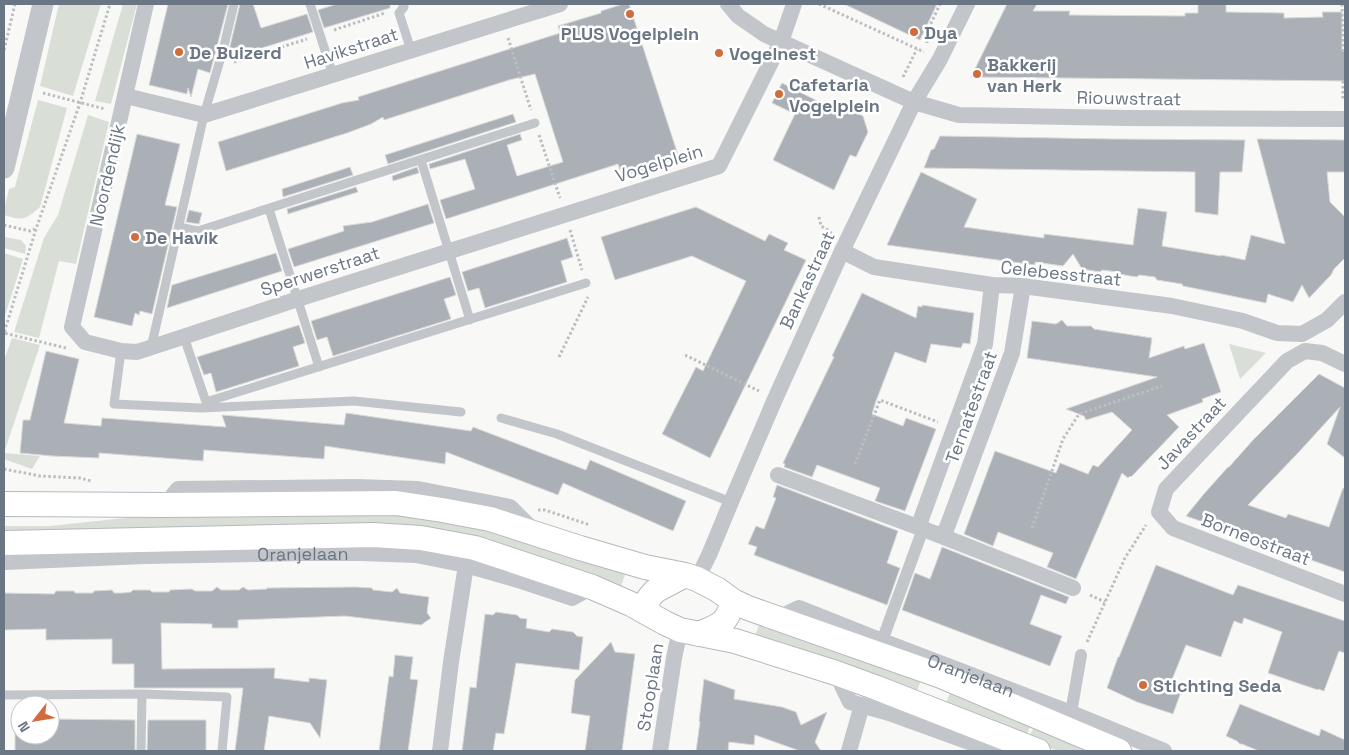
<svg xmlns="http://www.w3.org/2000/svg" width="1349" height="755" font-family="'Space Grotesk',sans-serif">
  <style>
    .green { fill: #d9ded7 }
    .building { fill: #aab0b6; stroke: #dadad8 }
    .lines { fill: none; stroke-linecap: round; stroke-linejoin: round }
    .secondary-casing { stroke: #b5b9bd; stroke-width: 26 }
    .path { stroke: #bcbec1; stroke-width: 3; stroke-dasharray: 2.5 2.5; stroke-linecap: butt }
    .service { stroke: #c2c5c9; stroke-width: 9 }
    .pedestrian { stroke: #c2c5c9; stroke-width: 12 }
    .minor { stroke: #c2c5c9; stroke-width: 16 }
    .tertiary { stroke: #c2c5c9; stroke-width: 21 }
    .secondary { stroke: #fff; stroke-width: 24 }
    .poi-dot { fill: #d26c3c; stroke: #fff; stroke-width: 2 }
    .labels { text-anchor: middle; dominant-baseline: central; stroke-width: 5; stroke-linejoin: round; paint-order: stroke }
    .poi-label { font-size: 18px; font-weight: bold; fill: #6a7684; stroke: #fff; text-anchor: start }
    .street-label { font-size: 18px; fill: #6a7684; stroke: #fff }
  </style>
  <rect width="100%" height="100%" fill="#f8f8f6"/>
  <!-- green -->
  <path class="green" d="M59,4H101L73,96L40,86Z
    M123,4H137L111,104L95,101Z
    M38,100L67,108L40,207C25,220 23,221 4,215V209L9,189L15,187Z
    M88,115L109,122L76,264L59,261L39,338L14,332L44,238L58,215Z
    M4,237L21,240L26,246L25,254L4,248Z
    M4,253L23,259L4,319Z
    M12,338L40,345L4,453L40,456L32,469L4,459V360Z
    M1229,344L1266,353L1240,379Z
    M366,510L470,523L626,572L620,589L546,563L4,534V526H50L162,514Z
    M761,620L921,680L916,694L754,638Z
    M950,693L1031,724L1026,737L945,706Z
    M1034,727L1095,751H1058L1028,739Z"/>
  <!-- building -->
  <path class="building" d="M168,4H228L210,73L198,69L191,97L188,88L187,94L149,85Z
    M240,4H253L261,28L307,14L313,32L227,59Z
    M337,4H390V8L324,28L318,10Z
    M623,4H629L679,158L622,177L618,164L446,219L440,200L475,189L465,159L430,169L429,164L520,134L522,140L507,145L517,176L563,162L535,74L509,80L384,120L383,117L371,124L347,133L226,171L218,142L342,103L359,100L358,97L560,33L558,26L601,13V11Z
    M844,4H937L920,40Z
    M1007,4H1037L1033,11H1070L1069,15L1185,16V13H1198V4H1226V12L1284,13V18L1323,17L1322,12H1342V51H1345V81L971,77Z
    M782,83L835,110L838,104L863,116L868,132L856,157L850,155L834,190L773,160L795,114L772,103Z
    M513,114L516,122L388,164L385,155Z
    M137,134L180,144L165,205L177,207L152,314L140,311L139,315L135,313L132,326L94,317Z
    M940,136L1114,139L1245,140L1242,172H1220L1218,215L1195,212V172L924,168L931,150L934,149Z
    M1257,139L1345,140V172H1327L1330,202L1345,217V258L1334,269L1331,275L1309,298L1302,285L1293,302L1268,294L1266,303L1183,286L1182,284L1157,280L1155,277L1139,275L1137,277L1130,276L1120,274L1118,272L1102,270L1100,272L1082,269L1073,254L1063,266L1035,262V265L887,245L921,172L977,199L964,227L1044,238V234L1133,245L1138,208L1167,212L1162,246L1221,256V255L1245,260L1251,235L1285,244Z
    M350,167L353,175L283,197L282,189Z
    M417,167L419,173L393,181L392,176Z
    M356,187L358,192L288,214L287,209Z
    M428,204L434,223L294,267L288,249L344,231L343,226L372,222Z
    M696,207L765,241L769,234L788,243L784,250L806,260L710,458L662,434L696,367L703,371L746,281L692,256L615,280L601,237Z
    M189,210L202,213L199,224L186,222Z
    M183,234L195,237L193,244L182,241Z
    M567,238L573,257L561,261L567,282L485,308L479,288L468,291L462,272Z
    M276,253L282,271L167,308L172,285Z
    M450,277L456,295L444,299L451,319L333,356L327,337L317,340L311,321Z
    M862,293L916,318L918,306L922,307V305L974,313L970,344L963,343L961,348L931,344L926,363L895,352L876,401L872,414L903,426L906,418L936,429L905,511L875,501L880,488L817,465L812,477L784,467L785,464L783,463L834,357L832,356Z
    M1062,320L1067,326H1091L1094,329L1152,338L1149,358L1184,346L1185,349L1204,343L1221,392L1202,399L1203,402L1167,415L1179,427L1131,477L1130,476L1128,478L1122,473L1076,579L1047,567L1053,553L998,532L993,546L964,534L995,451L1056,473L1060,463L1088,474L1093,465L1098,467L1132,430L1112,412L1086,420L1084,416L1066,409L1157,377L1027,358L1032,321L1056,324Z
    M299,325L305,343L293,347L299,366L216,392L211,373L204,375L197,357Z
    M46,351L79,359L64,423L101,426L102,418L226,427L222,415L344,425L346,413L471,431L473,427L586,470L590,460L686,501L673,531L563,483L558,495L446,452L445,464L325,446L324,459L204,450L203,461L99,453V458L52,456L20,453L23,420H30Z
    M1319,374L1345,388V458L1327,444L1340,407L1297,454L1248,505L1286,518L1288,514L1329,527L1343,488L1345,489V572L1186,516L1203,495L1228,467H1229L1254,439Z
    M777,485L898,531L887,563L900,568L887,605L754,555L757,547L748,544L756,526L764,529L776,498L773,497Z
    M942,547L1069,597L1066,604L1041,595L1030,624L1062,636L1050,666L902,610L915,573L930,579Z
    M1156,565L1233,595L1238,585L1345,621V653L1339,651L1324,691L1318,689V690L1268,673L1282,632L1244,618L1242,624L1234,621L1221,657L1186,645L1169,687L1181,692L1173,714L1137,702L1107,688L1118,657H1119Z
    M217,587L221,590H239L243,587L248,590L267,589V588L355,587L372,588L373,590L392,592L397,588L400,593L429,597L427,613L431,618L421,625L345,616L238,620V628H212V624L161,623L162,669L275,668L274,678L309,682V678L327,680L320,738L310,723L269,716L264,751H235L243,688H134V664H112V639L46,640V629L4,630V593L54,594L56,591H74L75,593H93L94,591L112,590L114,593H122L131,592L133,590H150L152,592H169L170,590L192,589L195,591H212Z
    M496,612L517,615L520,618L527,619L526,628L549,632L552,629L573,632L577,636L583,637L579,670L516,663L504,734L496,733L493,751H462L470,687L476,688L485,614L493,615Z
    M611,642L615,652L635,654L622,751H585L590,716L571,713L575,680Z
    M395,655L413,657L410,679L418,680L408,751H379L389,676L393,677Z
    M704,679L735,690L734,699L782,707L796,712L801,725L827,712L815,742L821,751H800L755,735L754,745L729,742L728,751H696L700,722L699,721Z
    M1240,704L1319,736L1321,729L1345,740V751H1259L1242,744H1240L1237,741L1226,736Z
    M15,719H20V735H50V719L135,720V751H15Z
    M148,720H206V751H147Z"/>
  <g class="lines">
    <defs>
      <path id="secondary" d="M4,504L165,505L396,503L442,510L490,519L580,548L645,567L685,575L697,579L718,590L733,601L748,608L941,676L1119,751
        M4,543L373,535L421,538L475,548L592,587L631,604L665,623L680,630L735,641L836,673L877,688L1038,751
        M645,612L649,598L655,591L685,575
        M699,634C720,625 727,624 733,601"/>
    </defs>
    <!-- secondary casing -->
    <use href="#secondary" class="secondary-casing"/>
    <!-- path -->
    <path class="path" d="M819,4L924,52
      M1342,4L1343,51
      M334,30L385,13
      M508,38L531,110
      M927,43V32L940,4
      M4,50L15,4
      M234,62L307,39
      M903,77L917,49
      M1343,81V100
      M43,93L105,109
      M539,135L560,198
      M819,217L821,226L830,231L831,234
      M4,225L30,231L35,229
      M570,230L582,270
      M66,348L4,333L36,229L80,103L110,4
      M685,355L759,391
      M559,357L588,297
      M855,464L880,400L938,422
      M4,469L40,476L80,478L91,481
      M538,510H545L590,525
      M1032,528L1063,439L1079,414L1162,386
      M1090,595L1105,602
      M1087,642L1125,558L1146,525"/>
    <!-- service -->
    <path class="service" d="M310,4L333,75
      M403,4L404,7L399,13L411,50
      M421,160L470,320
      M269,209L319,367
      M179,227L198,231L535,123
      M184,337L206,402L586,283
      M151,348L204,115L223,50L234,4
      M121,351L114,404L201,408L354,401L461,412
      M501,418L557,434L731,502
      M4,695L142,694L227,697L222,751
      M141,751L142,694"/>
    <!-- pedestrian -->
    <path class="pedestrian" d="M882,641L923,529
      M1071,713L1081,655"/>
    <!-- minor -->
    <g class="minor">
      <path d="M146,4L72,327L85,342L121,351L137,352L298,299L719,166L781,42L794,4"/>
      <path d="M728,4L738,16L764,34L914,102L959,115L1125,118L1345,119"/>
      <path d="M126,96L204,115L560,4"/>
      <path d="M842,251L874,267L992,285L1023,286L1172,306L1243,321L1277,333L1302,334L1327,320L1345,302"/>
      <path d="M992,285L985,344L920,522L923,529L939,535L946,530L1012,353L1023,286"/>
      <path d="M1345,364L1322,353L1305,351L1287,361L1166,489L1159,512L1173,528L1345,594"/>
      <path d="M778,475L923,529"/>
      <path d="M165,505L178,489L356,487L418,489L510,507L533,530"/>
      <path d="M939,535L1073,588"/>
      <path id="s1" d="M4,562L145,556L303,553H362L416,555L466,565L518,580L572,598L592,587"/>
      <path d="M697,579L709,555L731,502L775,399L842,251L914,102L940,59L967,4"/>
      <path id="s2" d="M778,618L799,608L882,641L1071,713L1164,751"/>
      <path d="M836,673L850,702L889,713L994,751"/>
      <path d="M440,751L451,662L466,565"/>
      <path d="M660,751L674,658L680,630"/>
      <path d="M849,751L862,705"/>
    </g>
    <!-- tertiary -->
    <path class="tertiary" d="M4,168L43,4"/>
    <!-- secondary -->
    <use href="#secondary" class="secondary"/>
  </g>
  <!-- markers -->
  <g class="poi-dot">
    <circle cx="630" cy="14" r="5"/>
    <circle cx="914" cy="32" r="5"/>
    <circle cx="179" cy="52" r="5"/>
    <circle cx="719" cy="53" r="5"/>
    <circle cx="977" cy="74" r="5"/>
    <circle cx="779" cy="94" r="5"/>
    <circle cx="135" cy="237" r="5"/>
    <circle cx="1143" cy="685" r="5"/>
  </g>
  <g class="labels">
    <!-- poi labels -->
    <g class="poi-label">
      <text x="924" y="32">Dya</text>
      <text x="630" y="33" text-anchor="middle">PLUS Vogelplein</text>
      <text x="189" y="52">De Buizerd</text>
      <text x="729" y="53">Vogelnest</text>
      <text x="987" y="64">Bakkerij<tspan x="987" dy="21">van Herk</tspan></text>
      <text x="789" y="84">Cafetaria<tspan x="789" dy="21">Vogelplein</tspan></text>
      <text x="145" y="237">De Havik</text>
      <text x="1153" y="685">Stichting Seda</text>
    </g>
    <!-- street labels -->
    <g class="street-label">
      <text transform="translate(351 48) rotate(-18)">Havikstraat</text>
      <text transform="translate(1129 98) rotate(1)">Riouwstraat</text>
      <text transform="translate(659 163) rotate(-17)">Vogelplein</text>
      <text transform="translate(107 175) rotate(-77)">Noordendijk</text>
      <text transform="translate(320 271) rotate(-18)">Sperwerstraat</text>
      <text transform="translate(1061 273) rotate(6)">Celebesstraat</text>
      <text transform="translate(807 280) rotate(-65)">Bankastraat</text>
      <text transform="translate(971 407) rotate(-70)">Ternatestraat</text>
      <text transform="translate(1191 433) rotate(-47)">Javastraat</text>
      <text transform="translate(1256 539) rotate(21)">Borneostraat</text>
      <text stroke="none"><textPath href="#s1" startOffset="299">Oranjelaan</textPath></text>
      <text stroke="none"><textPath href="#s2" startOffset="208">Oranjelaan</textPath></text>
      <text transform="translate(650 687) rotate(-81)">Stooplaan</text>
    </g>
  </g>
  <!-- border -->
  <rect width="1349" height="755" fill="none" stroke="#6a7684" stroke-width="10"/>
  <!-- north arrow -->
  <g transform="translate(35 720) rotate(239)"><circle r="24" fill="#ffffff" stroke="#c3c8ce"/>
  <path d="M0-4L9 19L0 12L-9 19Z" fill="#d26c3c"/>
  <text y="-8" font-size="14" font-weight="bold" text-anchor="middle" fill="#6a7684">N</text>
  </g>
</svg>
